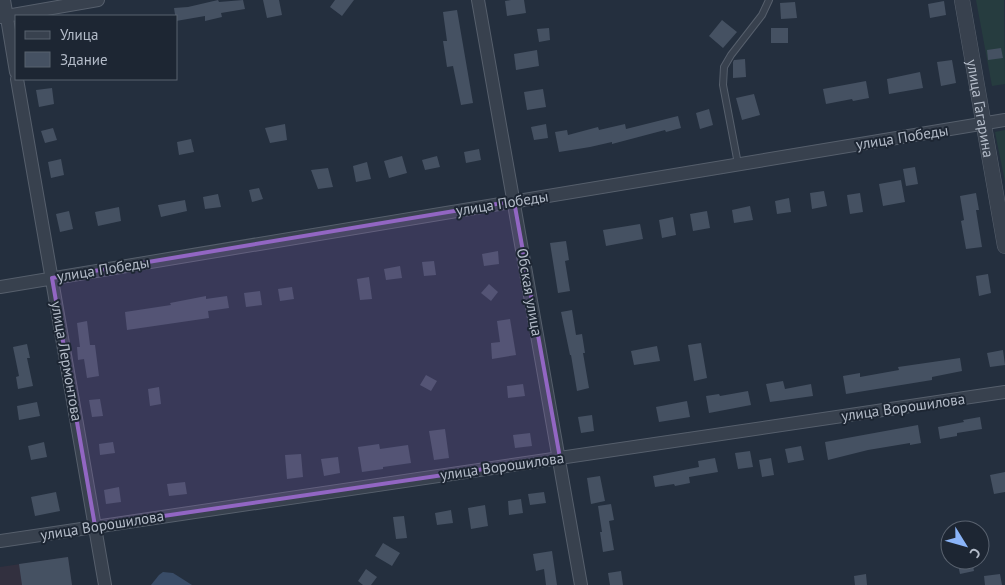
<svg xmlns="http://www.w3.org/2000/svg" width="1005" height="585" font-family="'PT Sans',sans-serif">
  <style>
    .medical { fill: #32303f }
    .green { fill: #263c3f }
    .water { fill: #394c67 }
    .building { fill: #455162 }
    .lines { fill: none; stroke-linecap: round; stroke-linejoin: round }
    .service-casing { stroke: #565f6c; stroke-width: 8 }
    .minor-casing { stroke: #565f6c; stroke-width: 14 }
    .tertiary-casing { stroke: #565f6c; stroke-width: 16 }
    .service { stroke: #38414e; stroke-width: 6 }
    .minor { stroke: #38414e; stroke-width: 12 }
    .tertiary { stroke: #38414e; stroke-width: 15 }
    .marked { fill: #9266c3; fill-opacity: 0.2; stroke: #9266c3; stroke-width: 4; stroke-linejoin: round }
    .labels { text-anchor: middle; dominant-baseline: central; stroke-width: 4; stroke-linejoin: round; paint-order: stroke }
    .street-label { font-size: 15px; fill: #b4bcc9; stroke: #1d2633 }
  </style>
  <rect width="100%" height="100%" fill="#242f3e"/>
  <!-- medical -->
  <path class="medical" d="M68,557L72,585H0V567Z"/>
  <!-- green -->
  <path class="green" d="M976,0H1004L1005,84L992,86Z
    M1005,130V182L995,132Z"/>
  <!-- water -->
  <path class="water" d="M163,572L173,573L192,585H151L159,575Z"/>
  <!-- building -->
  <path class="building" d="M218,0L219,2L243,0L245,9L221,13L222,17L205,21V16L176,21L174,8L188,7Z
    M263,0H279L282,15L267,18Z
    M335,0H354L342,16L330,7Z
    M511,0H524L526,13L507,16L505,1Z
    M944,1L946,15L930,18L928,4Z
    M795,2L797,18L781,19L780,3Z
    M457,10L473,103L461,105L453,66L447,67L443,41H447L443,12Z
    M722,20L737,32L723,48L709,36Z
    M549,28L550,40L539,42L537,29Z
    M771,28H788V43H771Z
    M1001,48L1003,58L988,60L987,50Z
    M537,50L539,66L516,70L514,54Z
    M745,59L746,77L733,78V62L734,60Z
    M952,60L956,83L941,86L937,62Z
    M920,72L923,88L889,94L887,79Z
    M866,81L869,98L853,101L852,99L826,104L823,89Z
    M52,88L54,104L39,107L36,90Z
    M543,89L546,107L527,110L524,92Z
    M754,94L760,115L742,120L736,98Z
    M709,109L713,125L700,129L696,113Z
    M678,116L681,128L666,132L665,130L612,144V142L590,147L559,152L555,132L567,130L568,135L598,127L599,130L625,124L626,129Z
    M285,124L287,140L270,143L265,128Z
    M546,124L548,138L534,140L531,127Z
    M53,128L57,140L45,143L41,131Z
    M191,139L194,152L179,155L177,142Z
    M479,149L481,160L466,163L464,152Z
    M402,156L407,173L389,178L384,161Z
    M437,156L440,167L425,170L422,160Z
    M61,159L64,175L51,178L48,162Z
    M367,162L371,179L356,182L353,166Z
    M915,167L918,184L906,186L903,169Z
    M328,168L333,187L318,189L311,170Z
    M901,180L905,202L883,206L879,184Z
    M259,188L263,199L252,202L249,190Z
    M824,191L827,206L812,209L810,193Z
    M860,193L863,212L850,214L847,195Z
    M976,193L979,210H976L982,247L966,249L961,221L964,220L960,196Z
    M218,194L221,207L205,209L203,197Z
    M789,198L791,212L777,214L775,201Z
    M185,200L187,211L161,217L158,205Z
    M750,206L753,220L734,223L732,210Z
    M119,207L121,221L98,226L95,212Z
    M69,211L73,229L60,232L56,214Z
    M707,211L710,228L693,231L690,214Z
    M673,217L676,235L662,238L659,220Z
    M640,224L643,239L606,246L603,230Z
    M566,241L569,260L565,261L570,291L558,293L550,243Z
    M498,251L499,264L484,266L482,254Z
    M434,261L436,275L424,276L422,262Z
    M400,266L402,278L386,280L384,269Z
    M988,274L991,293L979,296L976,276Z
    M369,277L372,299L360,300L357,279Z
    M489,284L498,292L491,301L481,293Z
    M292,287L294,299L280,301L278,289Z
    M260,291L262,305L246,307L244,293Z
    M206,296V299L227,296L229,308L208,311L209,318L127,330L125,312L171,305L170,303Z
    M572,310L576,335L582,334L585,353H583L589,388L577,391L571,355H570L561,312Z
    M510,319L516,355L492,359L491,343L500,342L497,321Z
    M87,321L90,345H95L99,376L87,378L84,359L78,360L77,347H80L77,323Z
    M701,343L707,378L694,381L688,345Z
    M27,344L30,358H27L33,386L18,389L16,377L19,376L13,347Z
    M657,346L660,361L634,365L631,351Z
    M1003,350L1005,365L990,367L987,353Z
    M960,358L962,371L932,377V380L846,394L843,376L860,373V377L899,370L898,367Z
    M426,375L437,381L431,391L420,385Z
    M783,381L785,389L811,384L813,396L770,402L766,384Z
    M523,384L525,396L508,398L507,386Z
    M159,387L161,404L150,406L148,389Z
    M748,391L751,405L709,413L706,396L719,394L720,396Z
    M100,399L103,416L92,417L89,400Z
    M687,401L690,417L659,422L656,407Z
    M37,402L40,416L19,420L17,406Z
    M592,415L594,431L581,433L578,417Z
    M980,417L982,429L957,433V436L940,439L938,427L964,422L963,420Z
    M918,425L921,443L910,445V443L868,450L828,460L825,442Z
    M445,429L449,458L434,460L429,431Z
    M530,433L532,446L515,448L513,435Z
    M44,442L47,457L31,460L28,446Z
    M113,442L115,453L100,455L99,444Z
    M379,444L380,449L408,445L411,463L383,467V469L362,472L358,447Z
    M801,446L804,460L788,463L785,449Z
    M750,451L753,467L738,469L735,453Z
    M301,454L303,477L287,479L285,455Z
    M338,457L340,473L324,476L321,459Z
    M715,458L718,472L689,477L690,483L675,486L674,484L655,487L653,476L699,467L698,461Z
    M771,458L774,475L762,477L759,460Z
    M1005,472V492L994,494L990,475Z
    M600,476L605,501L591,504L587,478Z
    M185,482L187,494L169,496L167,484Z
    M119,487L121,502L106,504L104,490Z
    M56,492L60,511L35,516L31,497Z
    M544,492L546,503L530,505L528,494Z
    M521,499L523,513L509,515L508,501Z
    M611,504L614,520L609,521L614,550L603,552L600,532H602L598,506Z
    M485,505L488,526L471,529L468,508Z
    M451,510L453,523L437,525L435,513Z
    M404,516L407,538L396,539L393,517Z
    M383,543L400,553L392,566L375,556Z
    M552,551L557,585H546L544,569L536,571L533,554Z
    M68,557L72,585H22L19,564Z
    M957,560H972L974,571L960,574Z
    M366,569L377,577L371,585H363L358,581Z
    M621,571L623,585H610L608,573Z
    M866,574L867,585H855L854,576Z
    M1000,574L1002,585H985L984,576Z"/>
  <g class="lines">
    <defs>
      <path id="service" d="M738,164L723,85L724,67L731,55L762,15L769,0"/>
      <path id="minor" d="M4,0L16,72
        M478,0L581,585
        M0,17L98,0
        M17,79L105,585
        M0,287L1005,120
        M0,541L1005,392"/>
      <g id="tertiary">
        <path id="s1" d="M962,0L1005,246"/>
      </g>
    </defs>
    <!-- service casing -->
    <use href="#service" class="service-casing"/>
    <!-- minor casing -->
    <use href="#minor" class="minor-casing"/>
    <!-- tertiary casing -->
    <use href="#tertiary" class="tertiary-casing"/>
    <!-- service -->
    <use href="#service" class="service"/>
    <!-- minor -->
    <use href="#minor" class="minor"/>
    <!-- tertiary -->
    <use href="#tertiary" class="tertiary"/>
  </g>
  <!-- marked area -->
  <path class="marked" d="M514,201L560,458L95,526L52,278Z"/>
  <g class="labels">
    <!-- street labels -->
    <g class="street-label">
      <text stroke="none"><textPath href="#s1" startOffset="110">улица Гагарина</textPath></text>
      <text transform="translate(902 137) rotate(-9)">улица Победы</text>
      <text transform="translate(502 203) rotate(-9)">улица Победы</text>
      <text transform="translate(103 269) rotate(-9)">улица Победы</text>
      <text transform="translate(530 292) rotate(80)">Обская улица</text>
      <text transform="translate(67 361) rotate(80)">улица Лермонтова</text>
      <text transform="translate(903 407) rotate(-8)">улица Ворошилова</text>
      <text transform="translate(502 466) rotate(-8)">улица Ворошилова</text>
      <text transform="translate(102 525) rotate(-9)">улица Ворошилова</text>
    </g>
  </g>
  <!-- legend -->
  <rect x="15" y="15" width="162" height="65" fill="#1d2633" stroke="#59626f"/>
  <rect x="25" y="31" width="25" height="8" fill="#38414e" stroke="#59626f"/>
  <text x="60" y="40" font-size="15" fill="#b4bcc9">Улица</text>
  <rect x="25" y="52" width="25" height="15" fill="#455162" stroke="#59626f"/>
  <text x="60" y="65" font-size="15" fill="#b4bcc9">Здание</text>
  <!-- north arrow -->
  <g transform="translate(965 545) rotate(127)"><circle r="24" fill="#1d2633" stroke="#59626f"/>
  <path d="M0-4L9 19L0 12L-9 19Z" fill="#8ab4f8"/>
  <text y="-8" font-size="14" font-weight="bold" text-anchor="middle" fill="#b4bcc9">С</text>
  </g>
</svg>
